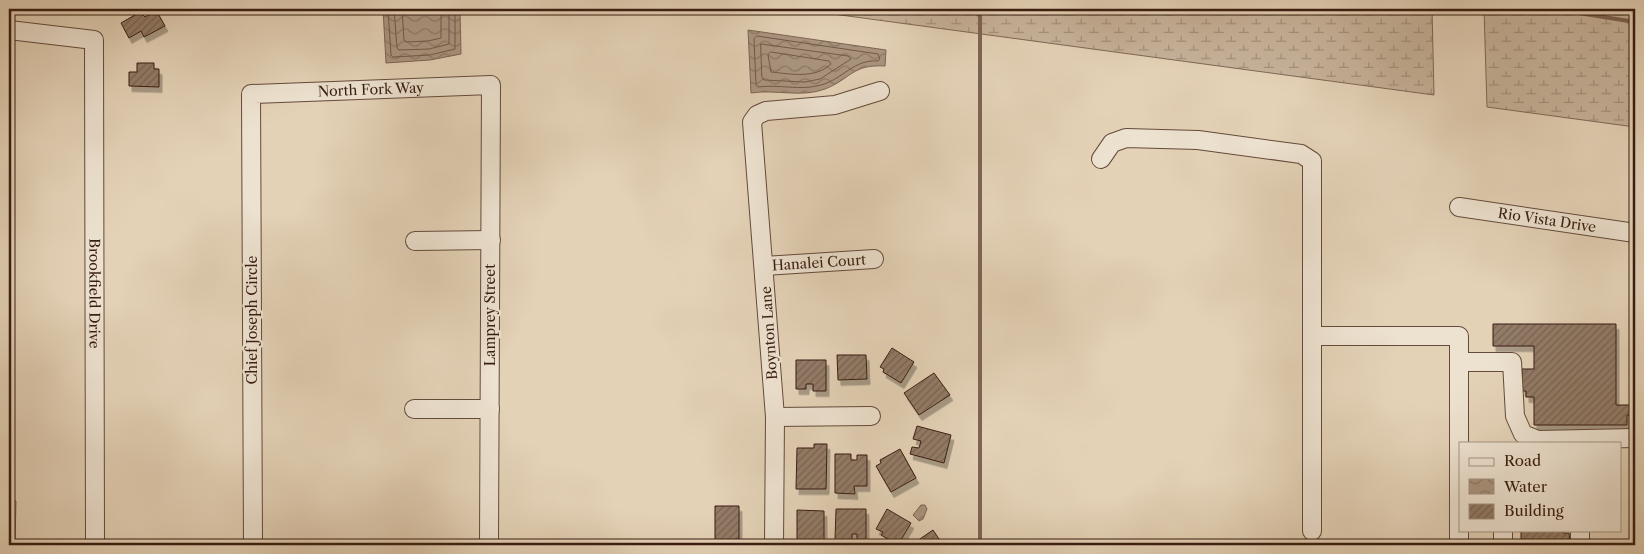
<svg xmlns="http://www.w3.org/2000/svg" width="1644" height="554" font-family="'Libre Caslon Text',serif">
  <style>
    .wetland { fill: url(#wetland-marsh); stroke: #806856 }
    .park { fill: url(#park-crowns); stroke: #806856 }
    .water { fill: url(#water-waves); stroke: #7d6453 }
    .lines { fill: none; stroke-linecap: round; stroke-linejoin: round }
    .shore { stroke: #725848; stroke-width: 1 }
    .stream { stroke: #7d6453; stroke-width: 4 }
    .building { fill: url(#building-hatch); stroke: #391d11; filter: url(#shadow) }
    .minor-casing { stroke: #644a3a; stroke-width: 20 }
    .minor { stroke: #ede2d0; stroke-width: 18 }
    .labels { text-anchor: middle; dominant-baseline: central; stroke-width: 4.5; stroke-linejoin: round; paint-order: stroke }
    .street-label { font-size: 14px; fill: #391d11; stroke: #ede2d0 }
  </style>
  <defs>
    <pattern id="wetland-marsh" width="20" height="14" patternUnits="userSpaceOnUse" patternTransform="scale(1.25)"><rect width="20" height="14" fill="#c7b39b"/><path d="M1 5h8M5 5V1M11 12h8M15 12V8" fill="none" stroke="#a3917d"/></pattern>
    <pattern id="park-crowns" width="20" height="18" patternUnits="userSpaceOnUse" patternTransform="scale(1.25)"><rect width="20" height="18" fill="#c7b39b"/><path d="M2 6a3 3 0 1 1 6 0M12 15a3 3 0 1 1 6 0" fill="none" stroke="#a3917d"/></pattern>
    <pattern id="water-waves" width="16" height="10" patternUnits="userSpaceOnUse" patternTransform="scale(1.25)"><rect width="16" height="10" fill="#aa947f"/><path d="M0 5q4-4 8 0t8 0" fill="none" stroke="#8b7867"/></pattern>
    <pattern id="building-hatch" width="6" height="6" patternUnits="userSpaceOnUse" patternTransform="scale(1.25)"><rect width="6" height="6" fill="#927b67"/><path d="M-1 1l2-2M0 6l6-6M5 7l2-2" fill="none" stroke="#786453"/></pattern>
    <filter id="shadow"><feDropShadow dx="3" dy="5.5" stdDeviation="0" flood-color="#0004"/></filter>
  </defs>
  <rect width="100%" height="100%" fill="#e4d2b7"/>
  <filter id="stains"><feTurbulence type="fractalNoise" baseFrequency=".004" numOctaves="4"/><feColorMatrix values="0 0 0 0 .2 0 0 0 0 .09 0 0 0 0 .02 0 0 0 .5 -.17"/></filter>
  <radialGradient id="worn" r=".72"><stop offset=".6" stop-color="#630" stop-opacity="0"/><stop offset="1" stop-color="#630" stop-opacity=".3"/></radialGradient>
  <!-- wetland -->
  <path class="wetland" d="M796,9H1432L1434,95Z
    M1484,9H1635V127L1487,107Z"/>
  <!-- park -->
  <path class="park" d="M9,498L16,501L15,545H9Z"/>
  <!-- water -->
  <path class="water" d="M383,9H460L461,54L430,60L386,63Z
    M748,30L886,50L885,66C852,64 851,79 825,89C802,98 775,89 751,93Z
    M921,505H925L927,509L923,519L919,521L913,515Z"/>
  <g class="lines">
    <!-- shore -->
    <path class="shore" d="M388,9L391,55L393,57L430,55L455,49V9
      M394,9L397,48L399,50L429,49L449,44V9
      M402,9L404,40L406,42L428,41L441,38V9
      M757,36L878,54L880,59L878,61C854,59 843,79 821,85C800,91 779,84 758,87L756,85L754,39Z
      M761,44L848,56L851,59L820,79L805,82L764,80L762,77Z
      M771,52L829,61L831,64C815,79 791,74 771,72L768,55Z"/>
    <!-- stream -->
    <path class="stream" d="M972,9L980,16V545
      M1554,9L1635,22"/>
  </g>
  <!-- building -->
  <path class="building" d="M156,10L165,26L144,37L141,31L129,38L121,23L140,12L145,17Z
    M137,63H154V69H159V87L129,86V72H137Z
    M1493,324H1616V405H1631V395H1635V415H1627V425H1534V397H1526V391H1522V369H1534V346H1493Z
    M892,348L914,362L901,383L883,372L884,369L880,367Z
    M837,355H866L867,379L838,380Z
    M796,360H826V391H813V384H806V389H796Z
    M934,373L950,395L919,415L904,393Z
    M917,426L951,435L944,463L910,454L912,447L919,448L921,441L913,439Z
    M814,444H827L826,489H796L797,448H814Z
    M900,449L916,478L891,492L876,466L881,463L880,460Z
    M835,454H851V460H857V455H867V486H854L855,494L835,493Z
    M715,506H739V545H715Z
    M836,509H866V540H857V534H852V540H835Z
    M887,509L911,523L898,545L881,535L883,532L876,529Z
    M797,510L824,511V545H797Z
    M933,530L943,545H911Z
    M1521,530H1563V533H1569L1570,542L1521,545Z
    M570,543L596,544V545H570Z"/>
  <g class="lines">
    <defs>
      <g id="minor">
        <path id="s1" d="M9,30L94,40L95,545"/>
        <path d="M1101,159L1112,143L1126,138L1198,140L1301,154L1312,161V531"/>
        <path id="s2" d="M1459,207L1635,233"/>
        <path d="M415,241L491,240"/>
        <path id="s3" d="M764,266L874,259"/>
        <path d="M1312,336H1459V545"/>
        <path d="M1459,362H1512L1515,416L1523,434L1538,440L1635,438"/>
        <path d="M414,409H490"/>
        <path d="M775,417L871,416"/>
        <path d="M1503,530V545"/>
        <path d="M1580,530V545"/>
        <path id="s4" d="M253,545L251,94L491,85L489,545"/>
        <path d="M774,545L775,417L752,122L757,115L766,111L835,105L880,91"/>
      </g>
    </defs>
    <!-- minor casing -->
    <use href="#minor" class="minor-casing"/>
    <!-- minor -->
    <use href="#minor" class="minor"/>
  </g>
  <g class="labels">
    <!-- street labels -->
    <g class="street-label">
      <text stroke="none"><textPath href="#s4" startOffset="571">North Fork Way</textPath></text>
      <text stroke="none"><textPath href="#s2" startOffset="89">Rio Vista Drive</textPath></text>
      <text stroke="none"><textPath href="#s3" startOffset="55">Hanalei Court</textPath></text>
      <text stroke="none"><textPath href="#s1" startOffset="339">Brookfield Drive</textPath></text>
      <text transform="translate(490 315) rotate(-90)">Lamprey Street</text>
      <text transform="translate(252 320) rotate(-90)">Chief Joseph Circle</text>
      <text transform="translate(769 333) rotate(-94)">Boynton Lane</text>
    </g>
  </g>
  <!-- margin -->
  <rect width="1644" height="554" fill="none" stroke="#e4d2b7" stroke-width="30"/>
  <rect x="10" y="10" width="1624" height="534" fill="none" stroke="#391d11" stroke-width="2.5"/>
  <rect x="15" y="15" width="1614" height="524" fill="none" stroke="#391d11"/>
  <!-- legend -->
  <rect x="1459" y="442" width="162" height="90" fill="#ede2d0" stroke="#a59384"/>
  <rect x="1469" y="458" width="25" height="8" fill="#ede2d0" stroke="#a59384"/>
  <text x="1504" y="466" font-size="15" fill="#391d11">Road</text>
  <rect x="1469" y="479" width="25" height="15" fill="url(#water-waves)" stroke="#a59384"/>
  <text x="1504" y="492" font-size="15" fill="#391d11">Water</text>
  <rect x="1469" y="504" width="25" height="15" fill="url(#building-hatch)" stroke="#a59384"/>
  <text x="1504" y="516" font-size="15" fill="#391d11">Building</text>
  <rect width="100%" height="100%" filter="url(#stains)"/>
  <rect width="100%" height="100%" fill="url(#worn)"/>
</svg>
